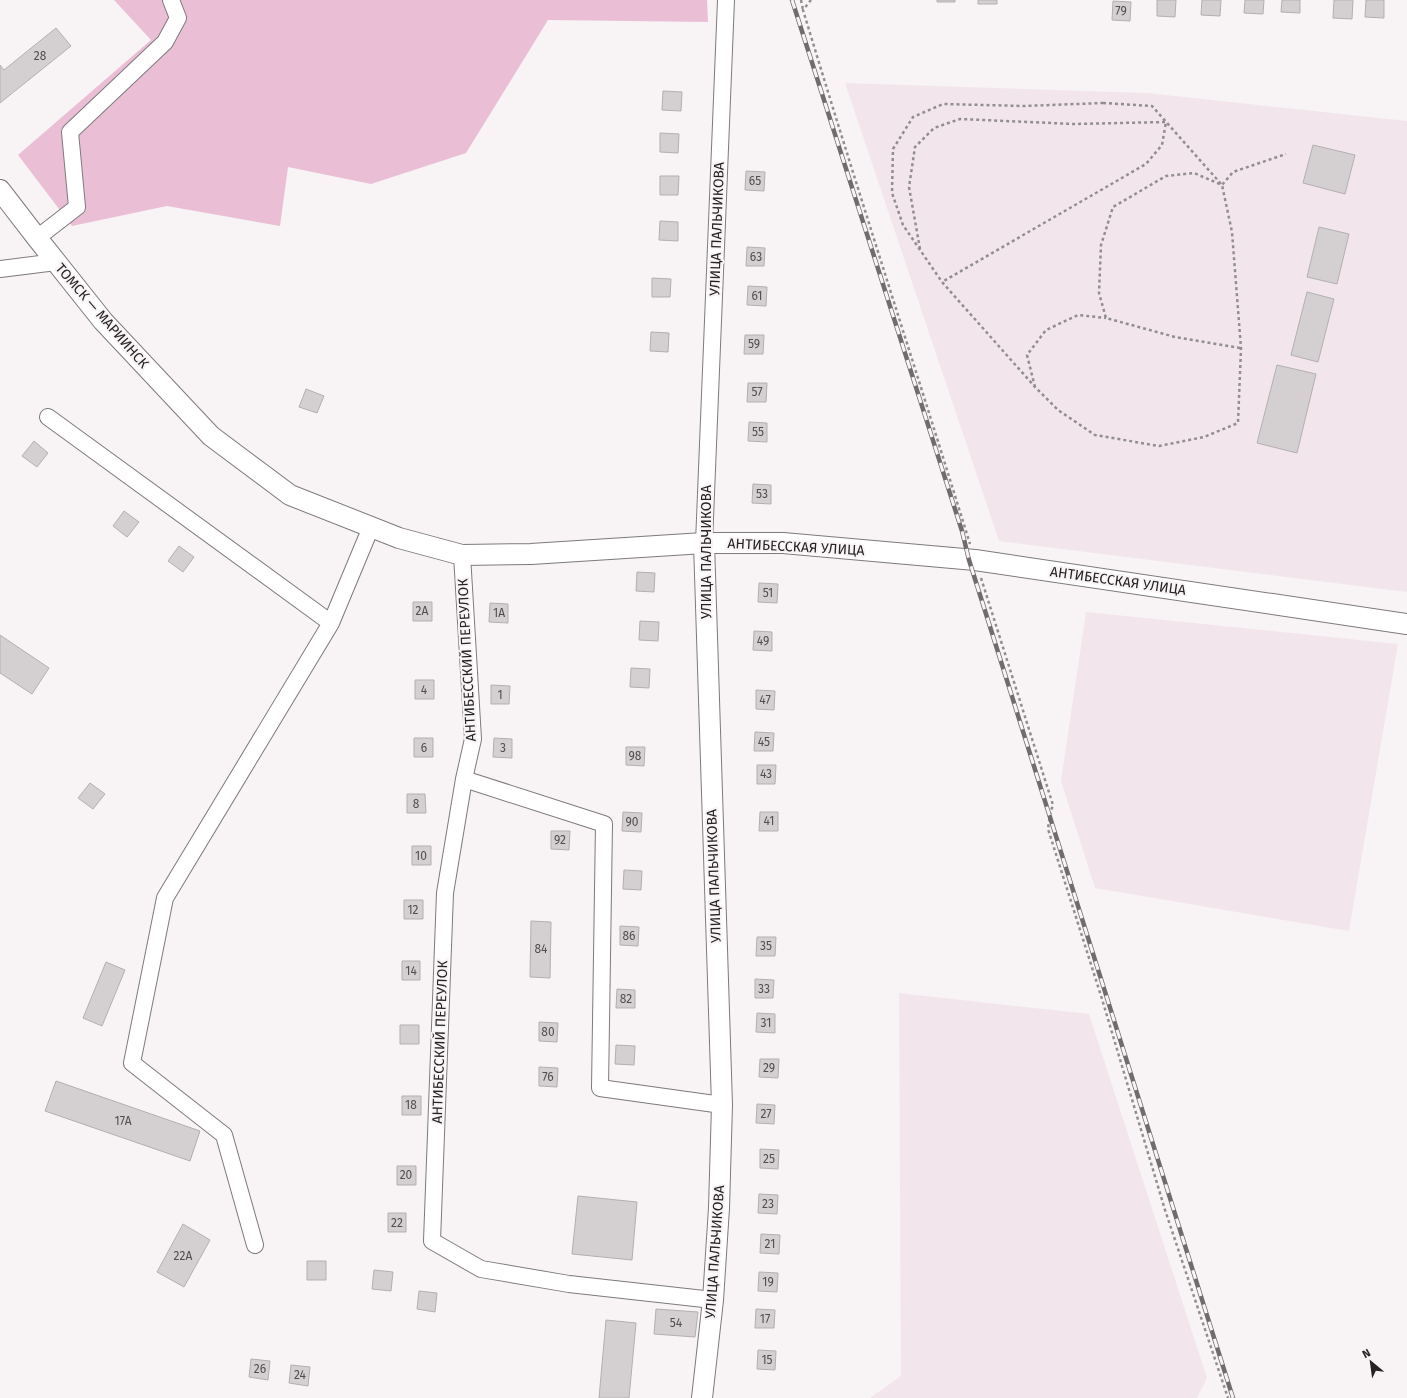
<svg xmlns="http://www.w3.org/2000/svg" width="1407" height="1398" font-family="'Fira Sans',sans-serif">
  <style>
    .built { fill: #f2e6ec }
    .green { fill: #eabfd6 }
    .building { fill: #d4d0d2; stroke: #b3afb1 }
    .lines { fill: none; stroke-linecap: round; stroke-linejoin: round }
    .minor-casing { stroke: #7e7a7c; stroke-width: 18 }
    .major-casing { stroke: #7e7a7c; stroke-width: 22 }
    .path { stroke: #928e90; stroke-width: 2.5; stroke-dasharray: 3 3; stroke-linecap: butt }
    .minor { stroke: #fff; stroke-width: 16 }
    .major { stroke: #fff; stroke-width: 20 }
    .rail-casing { stroke: #706c6e; stroke-width: 4.5 }
    .rail { stroke: #f8f3f5; stroke-width: 3; stroke-dasharray: 9; stroke-linecap: butt }
    .labels { text-anchor: middle; dominant-baseline: central; stroke-width: 4; stroke-linejoin: round; paint-order: stroke }
    .number-label { font-size: 12px; fill: #504e4f }
    .street-label { font-size: 14px; fill: #242223; stroke: #f8f3f5 }
  </style>
  <rect width="100%" height="100%" fill="#f8f3f5"/>
  <!-- built -->
  <path class="built" d="M845,83L1147,93L1407,121V592L999,541Z
    M1086,612L1398,644L1349,931L1095,888L1061,781Z
    M899,993L1089,1014L1207,1378L1197,1398H870L901,1376Z"/>
  <!-- green -->
  <path class="green" d="M114,0H707L708,22L548,20L466,153L371,184L288,167L280,226L167,206L72,226L18,155L151,40Z"/>
  <!-- building -->
  <path class="building" d="M937,0H955V2H937Z
    M978,0H997V4H978Z
    M1157,0H1176L1175,17L1157,16Z
    M1202,0H1221L1220,16L1201,15Z
    M1245,0H1264L1263,14L1244,13Z
    M1282,0H1300V13L1281,12Z
    M1334,0H1353L1352,19L1333,18Z
    M1366,0H1384V18L1365,17Z
    M1113,1L1131,2L1130,21L1112,20Z
    M56,28L71,46L0,103V65L4,70Z
    M663,91L682,92L681,111L662,110Z
    M660,133L679,134L678,153L660,152Z
    M1313,145L1355,155L1345,194L1303,183Z
    M746,171L765,172L764,191L745,190Z
    M660,176H679L678,195H660Z
    M660,221L678,222V241L659,240Z
    M1319,227L1349,234L1337,284L1307,277Z
    M747,247L765,248L764,266H746Z
    M652,278L671,279L670,297H652Z
    M748,286L767,287L766,306L747,305Z
    M1307,292L1334,299L1318,362L1291,355Z
    M651,332L669,333L668,352L650,351Z
    M745,335H764L763,354H744Z
    M1277,365L1316,374L1297,453L1257,443Z
    M748,383H767L766,402H747Z
    M306,389L324,396L317,413L299,407Z
    M749,422L767,423V442L748,441Z
    M34,441L48,453L37,467L22,456Z
    M753,484L771,485V504L752,503Z
    M124,511L139,522L127,537L113,526Z
    M179,546L194,557L183,572L168,561Z
    M637,572L655,573L654,592L636,591Z
    M759,583L778,584L777,603L758,602Z
    M413,602H432V621H413Z
    M490,603L508,604V623L489,622Z
    M640,621L659,622L658,641L639,640Z
    M754,631L772,632V651L753,650Z
    M0,635L49,668L32,694L0,673Z
    M631,668L650,669L649,688L630,687Z
    M415,680H434V699H415Z
    M491,685L510,686L509,704H491Z
    M756,690L775,691L774,710L756,709Z
    M755,732L774,733L773,751H754Z
    M414,738H433V757H414Z
    M494,738L512,739V758L493,757Z
    M626,747H645L644,766L626,765Z
    M757,765H776L775,784H757Z
    M90,783L105,794L93,809L78,798Z
    M407,794H425L426,813H407Z
    M623,812L642,813L641,832L622,831Z
    M760,812H778V831H759Z
    M551,831H570L569,850L551,849Z
    M412,846H431V865H412Z
    M624,870L642,871L641,890L623,889Z
    M404,900H423V919H404Z
    M531,921L551,922L550,978L530,977Z
    M620,926L639,927L638,946L620,945Z
    M757,937H776L775,956H756Z
    M402,961H420V980H402Z
    M106,962L125,970L102,1026L83,1018Z
    M755,979L774,980L773,998H755Z
    M617,989L635,990V1008H616Z
    M757,1013L775,1014V1033L756,1032Z
    M539,1022L558,1023L557,1042L539,1041Z
    M400,1025H419V1044H400Z
    M616,1045L635,1046L634,1065L615,1064Z
    M760,1059H779L778,1078L759,1077Z
    M539,1067L558,1068L557,1087L539,1086Z
    M56,1081L200,1131L190,1161L45,1111Z
    M402,1096H421V1115H402Z
    M757,1104L775,1105L774,1124L756,1123Z
    M760,1149L779,1150L778,1169L760,1168Z
    M397,1166H416V1185H397Z
    M759,1194L778,1195L777,1214L758,1213Z
    M578,1196L637,1202L632,1260L572,1254Z
    M388,1213H406V1232H388Z
    M183,1224L210,1240L184,1287L157,1272Z
    M761,1234L780,1235L779,1254L760,1253Z
    M307,1261H326V1280H307Z
    M374,1270L393,1272L391,1291L372,1289Z
    M759,1272L778,1273L777,1292L758,1291Z
    M419,1291L437,1293L435,1312L417,1309Z
    M656,1309L698,1312L695,1337L654,1334Z
    M756,1309L775,1310L774,1328H755Z
    M606,1320L636,1323L629,1398H599Z
    M758,1350L776,1351L775,1370L757,1369Z
    M251,1359L270,1361L268,1380L249,1377Z
    M291,1365L310,1367L308,1386L289,1383Z"/>
  <g class="lines">
    <defs>
      <path id="minor" d="M37,238L77,207L70,132L165,42L178,18L171,0
        M0,269L56,262
        M48,417L331,623
        M704,543L726,0
        M462,555L473,739L464,779L445,893L432,1241L481,1269L569,1284L713,1300
        M464,779L604,824L600,1088L722,1105
        M255,1245L224,1135L132,1063L165,898L331,623L371,527"/>
      <path id="major" d="M0,190L37,238L103,321L211,436L290,495L399,538L462,555L531,554L704,543H783L975,560L1407,624
        M702,1398L713,1300L719,1208L722,1105L704,543"/>
    </defs>
    <!-- minor casing -->
    <use href="#minor" class="minor-casing"/>
    <!-- major casing -->
    <use href="#major" class="major-casing"/>
    <!-- path -->
    <path class="path" d="M801,0L803,10
      M811,0L803,10C857,189 915,366 970,544
      M1103,103L1152,106L1222,185L1232,232L1241,348L1238,423L1204,437L1159,446L1095,435L1058,410L1035,387L942,282L903,225L892,193L893,149L913,117L943,104L1024,106Z
      M920,249L909,187L915,147L934,128L960,119L1074,124L1166,122L1162,145L1146,164L942,282
      M1240,348L1175,337L1106,318L1099,293L1101,245L1113,207L1166,176L1194,173L1222,185L1233,172L1286,154
      M1035,387L1027,355L1046,330L1078,315L1106,318
      M981,578L1053,805L1050,814L1048,829L1102,999L1165,1210L1228,1398"/>
    <!-- minor -->
    <use href="#minor" class="minor"/>
    <!-- major -->
    <use href="#major" class="major"/>
    <defs>
      <path id="rail" d="M792,0L962,531L969,560L1233,1398"/>
    </defs>
    <!-- rail casing -->
    <use href="#rail" class="rail-casing"/>
    <!-- rail -->
    <use href="#rail" class="rail"/>
  </g>
  <g class="labels">
    <!-- number labels -->
    <g class="number-label">
      <text x="1121" y="11">79</text>
      <text x="40" y="56">28</text>
      <text x="755" y="181">65</text>
      <text x="756" y="257">63</text>
      <text x="757" y="296">61</text>
      <text x="754" y="344">59</text>
      <text x="757" y="392">57</text>
      <text x="758" y="432">55</text>
      <text x="762" y="494">53</text>
      <text x="768" y="593">51</text>
      <text x="422" y="611">2А</text>
      <text x="499" y="613">1А</text>
      <text x="763" y="641">49</text>
      <text x="424" y="690">4</text>
      <text x="500" y="695">1</text>
      <text x="765" y="700">47</text>
      <text x="764" y="742">45</text>
      <text x="424" y="748">6</text>
      <text x="503" y="748">3</text>
      <text x="635" y="756">98</text>
      <text x="766" y="774">43</text>
      <text x="416" y="804">8</text>
      <text x="769" y="821">41</text>
      <text x="632" y="822">90</text>
      <text x="560" y="840">92</text>
      <text x="421" y="856">10</text>
      <text x="413" y="910">12</text>
      <text x="629" y="936">86</text>
      <text x="766" y="946">35</text>
      <text x="541" y="949">84</text>
      <text x="411" y="971">14</text>
      <text x="764" y="989">33</text>
      <text x="626" y="999">82</text>
      <text x="766" y="1023">31</text>
      <text x="548" y="1032">80</text>
      <text x="769" y="1068">29</text>
      <text x="548" y="1077">76</text>
      <text x="411" y="1105">18</text>
      <text x="766" y="1114">27</text>
      <text x="123" y="1121">17А</text>
      <text x="769" y="1159">25</text>
      <text x="406" y="1175">20</text>
      <text x="768" y="1204">23</text>
      <text x="397" y="1223">22</text>
      <text x="770" y="1244">21</text>
      <text x="183" y="1256">22А</text>
      <text x="768" y="1282">19</text>
      <text x="765" y="1319">17</text>
      <text x="676" y="1323">54</text>
      <text x="767" y="1360">15</text>
      <text x="260" y="1369">26</text>
      <text x="300" y="1375">24</text>
    </g>
    <!-- street labels -->
    <g class="street-label">
      <text transform="translate(717 229) rotate(-88)">УЛИЦА ПАЛЬЧИКОВА</text>
      <text transform="translate(102 316) rotate(49)">ТОМСК — МАРИИНСК</text>
      <text transform="translate(796 547) rotate(3)">АНТИБЕССКАЯ УЛИЦА</text>
      <text transform="translate(706 552) rotate(-90)">УЛИЦА ПАЛЬЧИКОВА</text>
      <text transform="translate(1118 581) rotate(8)">АНТИБЕССКАЯ УЛИЦА</text>
      <text transform="translate(467 660) rotate(-93)">АНТИБЕССКИЙ ПЕРЕУЛОК</text>
      <text transform="translate(714 876) rotate(-92)">УЛИЦА ПАЛЬЧИКОВА</text>
      <text transform="translate(440 1042) rotate(-88)">АНТИБЕССКИЙ ПЕРЕУЛОК</text>
      <text transform="translate(715 1252) rotate(-86)">УЛИЦА ПАЛЬЧИКОВА</text>
    </g>
  </g>
  <!-- north arrow -->
  <g transform="translate(1371 1362) rotate(331)" stroke="#f8f3f5" stroke-width="3" paint-order="stroke">
  <path d="M0-3L7 15L0 10L-7 15Z" fill="#242223"/>
  <text y="-6" font-size="11" font-weight="bold" text-anchor="middle" fill="#242223">N</text>
  </g>
</svg>
